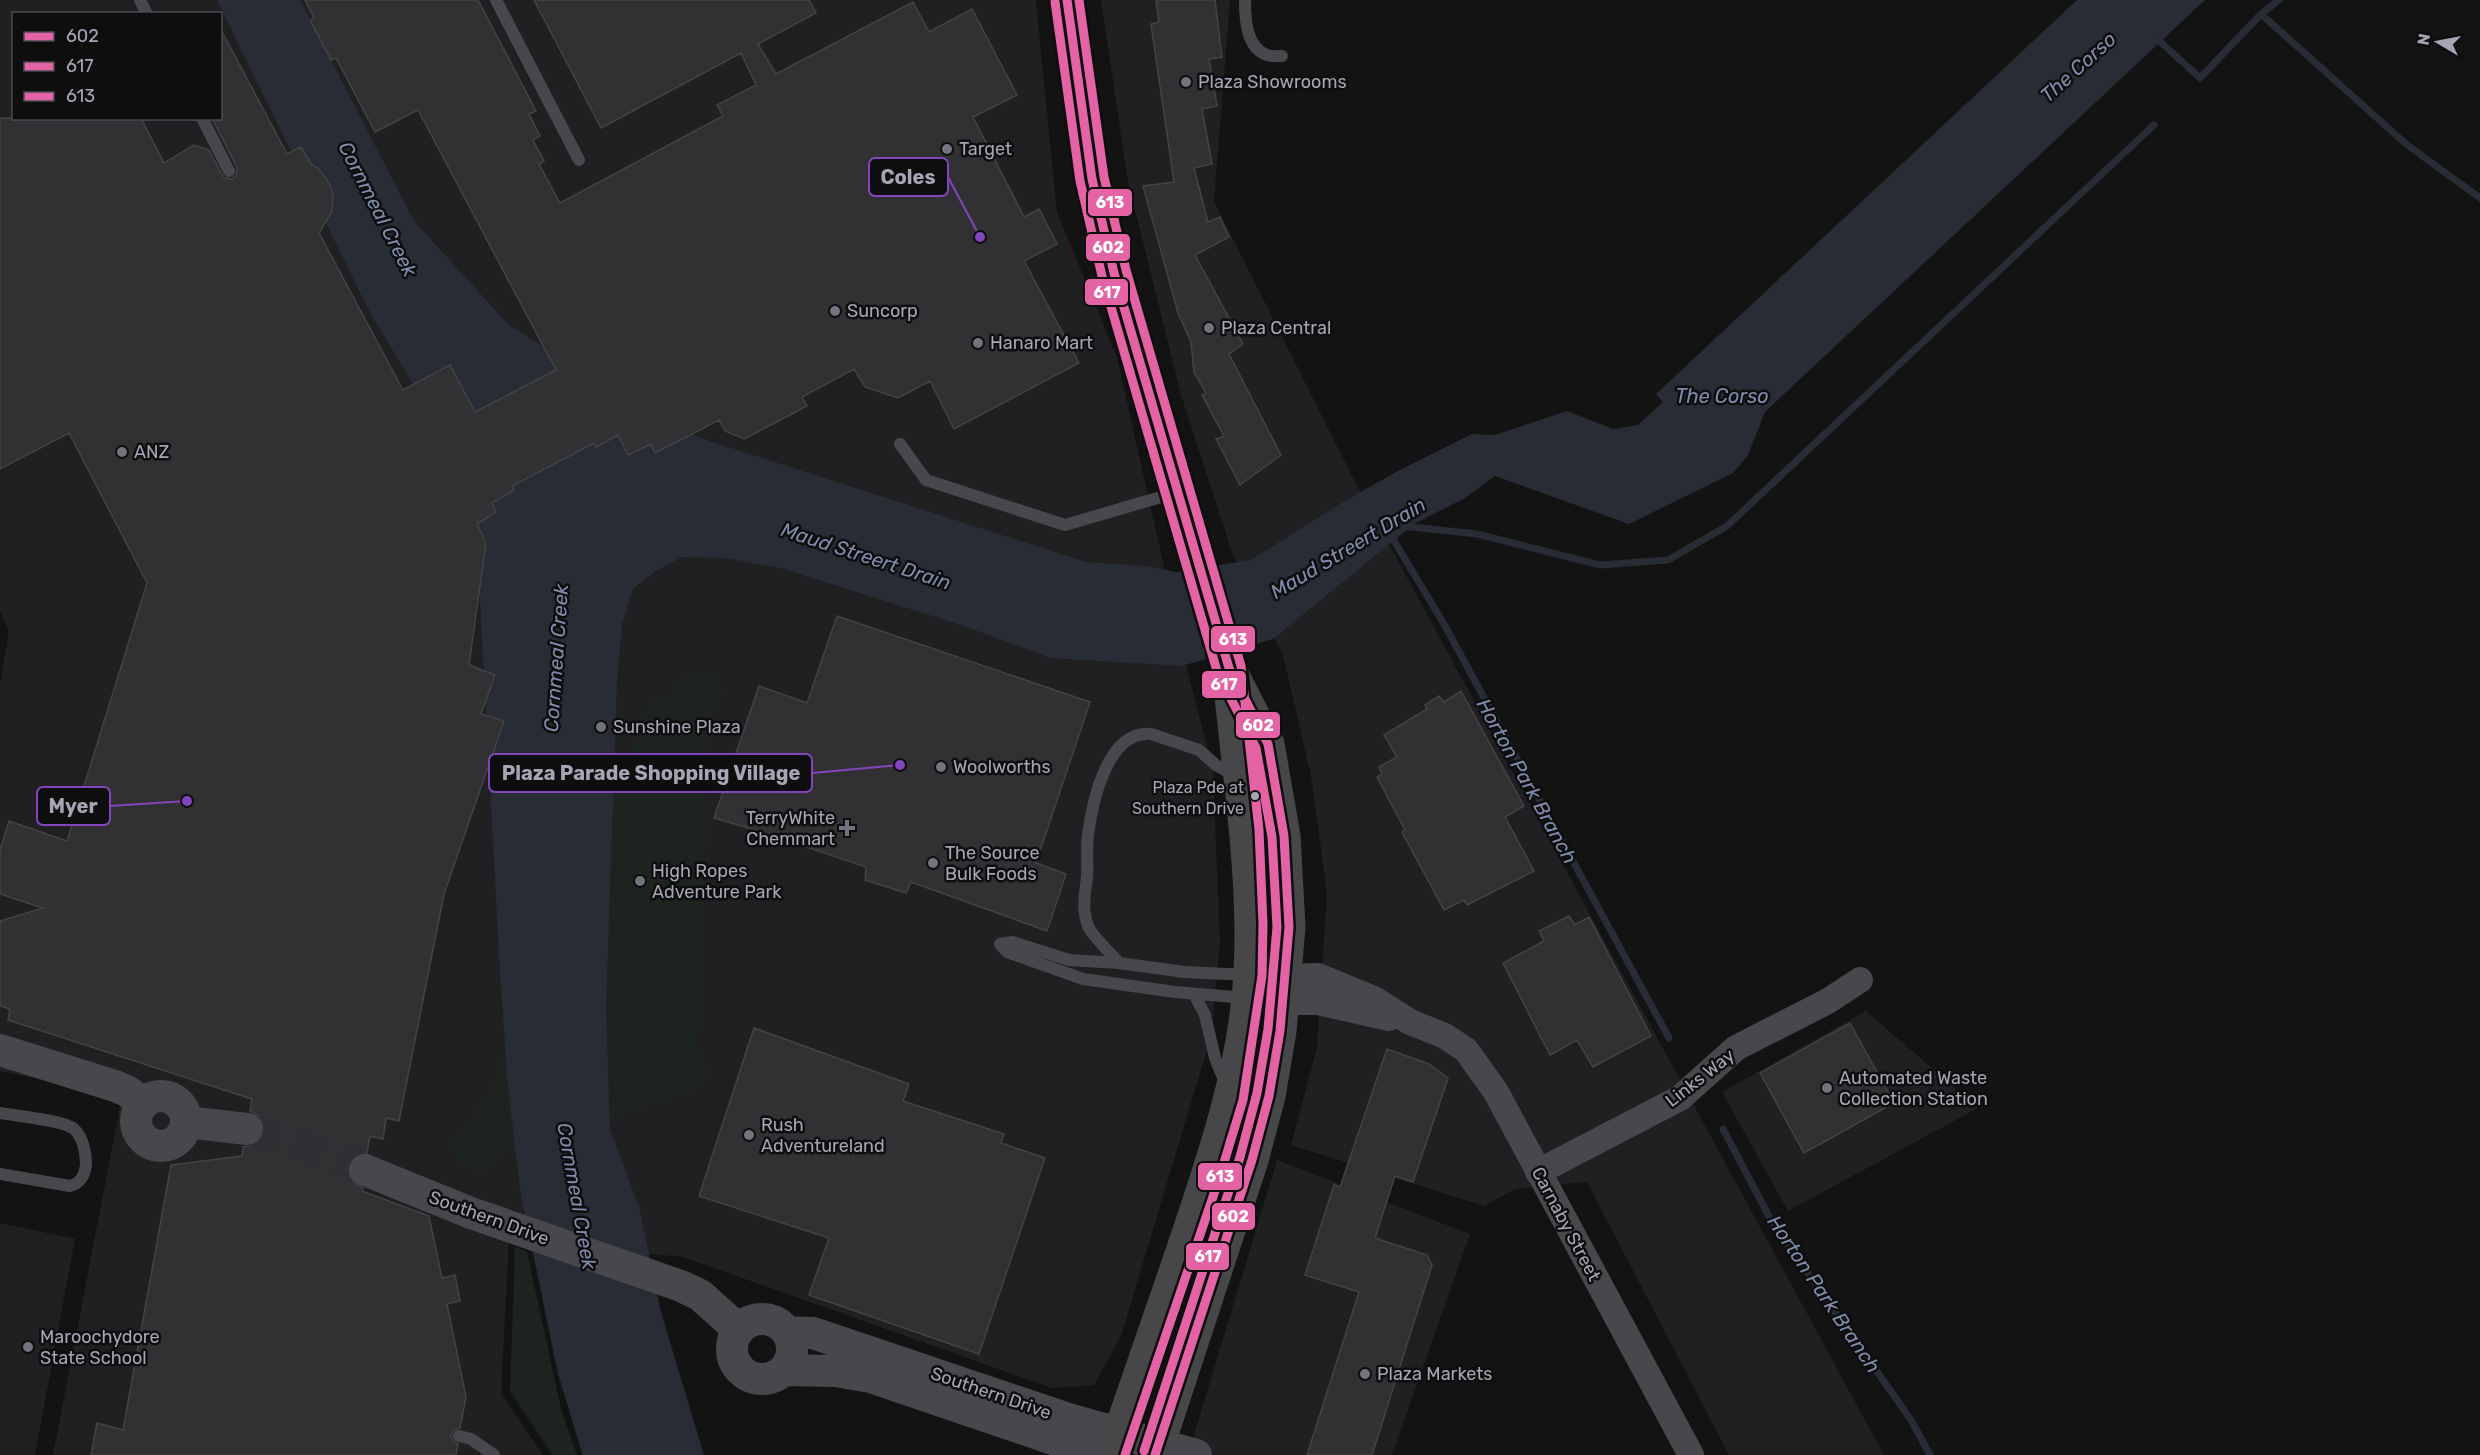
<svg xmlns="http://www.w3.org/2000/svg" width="2480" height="1455" font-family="Rubik,sans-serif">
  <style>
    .built { fill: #202022; fill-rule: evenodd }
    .green { fill: #1d241f }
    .water { fill: #282c34 }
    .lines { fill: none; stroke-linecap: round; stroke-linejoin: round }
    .stream { stroke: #282c34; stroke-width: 7 }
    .building { fill: #313133; stroke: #434347; stroke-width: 1.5 }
    .tertiary-tunnel { stroke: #303034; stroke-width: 32; stroke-dasharray: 32 16; stroke-linecap: butt }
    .service { stroke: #48484c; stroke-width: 12 }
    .minor { stroke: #48484c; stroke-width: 26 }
    .tertiary { stroke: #48484c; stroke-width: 32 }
    .secondary { stroke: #47474a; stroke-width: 33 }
    .bus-1-casing { stroke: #0e0e0f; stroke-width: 14 }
    .bus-2-casing { stroke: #0e0e0f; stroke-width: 14 }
    .bus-3-casing { stroke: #0e0e0f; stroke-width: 14 }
    .bus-1 { stroke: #e463a4; stroke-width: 9 }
    .bus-2 { stroke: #e463a4; stroke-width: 9 }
    .bus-3 { stroke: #e463a4; stroke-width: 9 }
    .poi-dot { fill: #72737c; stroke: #0e0e0f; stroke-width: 2 }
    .bus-dot { fill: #a5a6b4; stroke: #0e0e0f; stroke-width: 2 }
    .labels { text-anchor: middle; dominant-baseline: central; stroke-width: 5; stroke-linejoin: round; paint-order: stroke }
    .bus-label { font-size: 16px; fill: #a5a6b4; stroke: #0e0e0f; text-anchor: end }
    .poi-label { font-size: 18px; fill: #a5a6b4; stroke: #0e0e0f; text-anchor: start }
    .street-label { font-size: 18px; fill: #a5a6b4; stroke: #0e0e0f }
    .water-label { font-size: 20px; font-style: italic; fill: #7e8dad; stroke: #0e0e0f }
    .leader { fill: none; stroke: #8344bd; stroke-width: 2 }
    .callout-dot { fill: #8344bd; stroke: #0e0e0f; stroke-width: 2 }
    .callout { fill: #0e0e0f; stroke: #8344bd; stroke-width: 2 }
    .callout-label { font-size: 20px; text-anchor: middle; font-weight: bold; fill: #a5a6b4 }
    .line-badge { stroke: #0e0e0f; stroke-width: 2 }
    .badge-label { font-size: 16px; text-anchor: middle; font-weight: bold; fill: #fff }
  </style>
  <rect width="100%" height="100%" fill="#131314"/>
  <!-- built -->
  <path class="built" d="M0,0H1036L1057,212L1117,358L1189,677L1213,769L1220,943L1211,1036L1121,1336L1094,1385L1052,1388L683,1257L509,1241L501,1393L543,1455H53L122,1096L0,1071V685L9,631L0,611ZM14,14H220V118H14Z
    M1101,0H1230L1214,201L1353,478L1884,1455H1729L1587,1182L1516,1189L1484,1206L1291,1145L1317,1047L1327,893L1311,776L1283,655L1232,552L1181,395L1128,182Z
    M1866,1011L1978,1108L1788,1211L1722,1092Z
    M1277,1160L1470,1234L1392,1455H1188Z
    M0,1223L75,1239L35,1455H0Z"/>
  <!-- green -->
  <path class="green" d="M684,672L711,673L723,693L710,715L696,1048L707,1071L693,1091L509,1150L481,1173L458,1165L453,1140L471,1124L477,1105L484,1107L651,703L672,695Z
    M515,1247L527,1252L561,1409L577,1455H553L510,1391Z"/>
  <!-- water -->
  <path class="water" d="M217,0H300L414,221L508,324L639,408L706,440L1086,562L1145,566L1176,572L1251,560L1343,502L1396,472L1472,434L1495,435L1567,411L1613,429L1638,425L1663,402L1656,394L2077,0H2205L1765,412L1748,455L1733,473L1629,524L1495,476L1465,498L1414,524L1273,639L1182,666L1051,658L964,626L781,568L725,558L682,557L654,572L633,589L622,624L617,681L606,1008L610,1130L639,1207L661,1312L704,1455H582V1453L558,1374L521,1195L508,1088L500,972L480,599L457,468L429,411L367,307Z"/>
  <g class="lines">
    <!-- stream -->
    <path class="stream" d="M2261,14L2279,0
      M2155,37L2200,78L2261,14L2406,144L2480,198
      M1402,526L1477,534L1600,565L1668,560L1727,526L2154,125
      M1390,534L1444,624L1669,1038
      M1723,1129L1772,1222L1911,1420L1930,1455"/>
  </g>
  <!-- building -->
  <path class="building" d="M305,0H478L536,111L529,114L540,136L533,140L544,161L539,164L560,203L723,116L717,105L756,85L741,53L601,128L534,0H809L816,13L758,44L776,74L913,2L929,32L972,9L1017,95L973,117L1024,217L1039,209L1057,244L1024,261L1079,363L954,429L930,381L898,398L865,387L854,369L802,397L807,406L744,439L725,431L719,420L655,453L651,444L628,455L618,435L596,447L594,443L512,486L514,490L492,503L496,512L477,524L486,543L469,665L495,675L481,714L504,721L444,894L399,1121L386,1118L383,1139L370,1136L367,1153L354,1156L348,1164L347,1172L351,1181L363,1188L362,1191L429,1216L442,1278L455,1275L460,1301L447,1304L466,1397L460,1428L454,1430L451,1435L453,1441L458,1444L456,1455H91L97,1423L123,1430L171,1165L242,1156L243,1147L255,1145L262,1139L265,1130L263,1121L258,1115L250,1111L252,1099L8,1020L10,1009L0,1006V921L43,908L0,894V850L9,821L67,841L147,583L69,433L0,469V118H141L164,163L194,145L209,150L222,175L225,178L232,179L236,175L237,168L212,118H220V28L287,154L301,147L311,164L319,169L329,183L333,193L332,211L319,233L403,390L450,365L475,412L556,370L418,110L375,132L336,58L331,60L310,20L314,18Z
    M1156,0H1215L1222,57L1209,59L1217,106L1202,109L1212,164L1194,168L1208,222L1220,217L1229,237L1195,255L1243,344L1229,354L1281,455L1240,485L1216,439L1224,436L1202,395L1206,393L1194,372L1191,342L1178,313L1143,186L1174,182L1151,24L1159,22Z
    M837,616L1090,702L1036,863L1066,874L1047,931L911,882L906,893L865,880L866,867L759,831L714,818L759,686L807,703Z
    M1461,691L1524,806L1505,817L1534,871L1467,905L1464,900L1444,910L1402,832L1405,830L1377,777L1382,774L1379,767L1397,757L1384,735L1427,709L1425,705L1439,696L1444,702Z
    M1569,916L1575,925L1589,917L1651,1036L1593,1067L1577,1040L1550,1055L1503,963L1544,941L1539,931Z
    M1850,1023L1894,1103L1804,1153L1760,1073Z
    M754,1028L909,1084L903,1101L1004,1134L1001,1143L1045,1158L979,1354L809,1295L829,1238L699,1196Z
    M1387,1049L1429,1064L1448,1078L1413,1182L1395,1176L1375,1238L1427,1255L1432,1265L1372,1455H1307L1359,1292L1305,1275L1334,1185L1340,1187Z"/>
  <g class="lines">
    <!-- tertiary-tunnel -->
    <path class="tertiary-tunnel" d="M247,1129L297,1144L365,1170"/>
    <!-- service -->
    <path class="service" d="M140,0L147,14
      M496,0L579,160
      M1245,0C1245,18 1246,48 1267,55C1271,57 1278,56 1282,56
      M202,118L229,171
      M900,444L926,480L1065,525L1178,492
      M1000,944L1007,952L1083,979L1175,992L1246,998
      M1000,944L1013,942L1069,960L1119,963L1184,972L1249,975
      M1119,963C1112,955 1092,935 1089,928C1081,911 1085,894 1087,877C1088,863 1086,849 1088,835C1092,803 1107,730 1151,734L1199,750L1216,765L1235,776
      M1194,994L1205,1015L1215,1058L1226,1085
      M0,1113C16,1116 63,1120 74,1129C83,1137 86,1153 86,1164C85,1175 81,1183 70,1186L0,1174
      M459,1436L471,1439L494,1455"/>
    <!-- minor -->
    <path class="minor" d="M1250,975L1285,977L1318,976L1374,999L1410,1022L1445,1036L1466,1050L1496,1092L1691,1455
      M1247,998L1283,1002H1318L1389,1018
      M1538,1172L1680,1098L1736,1048L1828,1001L1860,980"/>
    <!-- tertiary -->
    <path class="tertiary" d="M0,1050L115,1086L127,1091L143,1103
      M136 1121a25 25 0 1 1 50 0a25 25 0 1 1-50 0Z
      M186,1122L247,1129
      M365,1170L471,1213L681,1286L700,1295L739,1330
      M732 1349a30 30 0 1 1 60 0a30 30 0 1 1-60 0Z
      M787,1332L813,1333L1068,1419L1196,1455
      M784,1370L835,1371L871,1377L1100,1455"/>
    <!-- secondary -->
    <path class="secondary" d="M1067,0L1092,179L1114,273L1229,668L1268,744L1284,836L1289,927L1280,1031L1269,1096L1252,1160L1155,1455
      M1112,1455C1136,1387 1159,1318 1183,1249C1213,1160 1245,1068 1250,973C1255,876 1239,781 1230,685"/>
    <defs>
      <path id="bus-1" d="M1067,0L1092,179L1114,273L1229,668L1268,744L1284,836L1289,927L1280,1031L1269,1096L1252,1160L1155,1455"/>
      <path id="bus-2" d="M1055,2L1080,181L1102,276L1217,671L1256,748L1272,837L1277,927L1268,1029L1257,1093L1240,1157L1144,1451"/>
      <path id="bus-3" d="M1079,0L1104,177L1126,270L1241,666L1259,830L1263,924L1262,976L1243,1100L1219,1179L1125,1455"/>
    </defs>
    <!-- bus-1 casing -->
    <use href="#bus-1" class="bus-1-casing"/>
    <!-- bus-2 casing -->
    <use href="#bus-2" class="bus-2-casing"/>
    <!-- bus-3 casing -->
    <use href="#bus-3" class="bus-3-casing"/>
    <!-- bus-1 -->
    <use href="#bus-1" class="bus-1"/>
    <!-- bus-2 -->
    <use href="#bus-2" class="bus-2"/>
    <!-- bus-3 -->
    <use href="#bus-3" class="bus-3"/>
  </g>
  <!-- markers -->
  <g class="poi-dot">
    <circle cx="1186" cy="82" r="6"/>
    <circle cx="947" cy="149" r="6"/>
    <circle cx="835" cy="311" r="6"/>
    <circle cx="1209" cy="328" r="6"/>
    <circle cx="978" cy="343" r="6"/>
    <circle cx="122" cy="452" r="6"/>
    <circle cx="601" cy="727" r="6"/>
    <circle cx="941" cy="767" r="6"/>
    <path d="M844 819h6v6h6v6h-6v6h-6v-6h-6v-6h6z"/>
    <circle cx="933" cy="863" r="6"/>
    <circle cx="640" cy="881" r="6"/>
    <circle cx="1827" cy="1088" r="6"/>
    <circle cx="749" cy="1135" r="6"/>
    <circle cx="28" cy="1347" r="6"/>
    <circle cx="1365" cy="1374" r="6"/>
  </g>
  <circle class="bus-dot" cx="1255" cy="796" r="5"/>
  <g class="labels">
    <!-- bus labels -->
    <g class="bus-label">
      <text x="1244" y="787">Plaza Pde at<tspan x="1244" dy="21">Southern Drive</tspan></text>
    </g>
    <!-- poi labels -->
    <g class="poi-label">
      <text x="1198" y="82">Plaza Showrooms</text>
      <text x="959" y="149">Target</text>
      <text x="847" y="311">Suncorp</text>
      <text x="1221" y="328">Plaza Central</text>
      <text x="990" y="343">Hanaro Mart</text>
      <text x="134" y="452">ANZ</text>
      <text x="613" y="727">Sunshine Plaza</text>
      <text x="953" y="767">Woolworths</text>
      <text x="835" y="818" text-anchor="end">TerryWhite<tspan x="835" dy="21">Chemmart</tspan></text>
      <text x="945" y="853">The Source<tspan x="945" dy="21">Bulk Foods</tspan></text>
      <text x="652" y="871">High Ropes<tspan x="652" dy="21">Adventure Park</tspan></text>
      <text x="1839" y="1078">Automated Waste<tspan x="1839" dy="21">Collection Station</tspan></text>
      <text x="761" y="1125">Rush<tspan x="761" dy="21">Adventureland</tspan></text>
      <text x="40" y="1337">Maroochydore<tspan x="40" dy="21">State School</tspan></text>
      <text x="1377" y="1374">Plaza Markets</text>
    </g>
    <!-- street labels -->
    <g class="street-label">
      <text transform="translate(1700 1078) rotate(-38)">Links Way</text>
      <text transform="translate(489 1218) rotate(20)">Southern Drive</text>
      <text transform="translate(1566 1224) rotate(62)">Carnaby Street</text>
      <text transform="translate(991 1393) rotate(19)">Southern Drive</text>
    </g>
    <!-- water labels -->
    <g class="water-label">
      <text transform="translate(2078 67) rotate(-42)">The Corso</text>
      <text transform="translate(378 209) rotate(63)">Cornmeal Creek</text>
      <text x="1722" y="396">The Corso</text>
      <text transform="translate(1348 548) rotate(-31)">Maud Streert Drain</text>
      <text transform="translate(866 556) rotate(18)">Maud Streert Drain</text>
      <text transform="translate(556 658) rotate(-86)">Cornmeal Creek</text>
      <text transform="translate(1527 781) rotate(61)">Horton Park Branch</text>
      <text transform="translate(577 1196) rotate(80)">Cornmeal Creek</text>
      <text transform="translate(1824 1294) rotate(56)">Horton Park Branch</text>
    </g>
  </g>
  <!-- callouts -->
  <path class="leader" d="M980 237L948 177M900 765L812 773M187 801L110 806"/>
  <g class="callout-dot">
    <circle cx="980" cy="237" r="6"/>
    <circle cx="900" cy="765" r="6"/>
    <circle cx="187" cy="801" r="6"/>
  </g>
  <g class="callout">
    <rect x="869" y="158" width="79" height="38" rx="6"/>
    <rect x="489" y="754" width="323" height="38" rx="6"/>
    <rect x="37" y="787" width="73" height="38" rx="6"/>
  </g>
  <g class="callout-label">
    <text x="908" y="184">Coles</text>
    <text x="651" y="780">Plaza Parade Shopping Village</text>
    <text x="73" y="813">Myer</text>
  </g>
  <g class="line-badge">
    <rect x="1087" y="188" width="46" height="29" rx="6" fill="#e463a4"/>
    <rect x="1085" y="233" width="46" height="29" rx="6" fill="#e463a4"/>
    <rect x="1084" y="278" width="45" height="28" rx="6" fill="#e463a4"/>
    <rect x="1210" y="625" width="46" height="28" rx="6" fill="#e463a4"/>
    <rect x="1201" y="670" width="46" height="29" rx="6" fill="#e463a4"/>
    <rect x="1235" y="711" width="46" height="28" rx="6" fill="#e463a4"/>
    <rect x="1197" y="1162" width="46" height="29" rx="6" fill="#e463a4"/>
    <rect x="1211" y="1202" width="45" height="29" rx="6" fill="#e463a4"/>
    <rect x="1185" y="1242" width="45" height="29" rx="6" fill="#e463a4"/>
  </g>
  <g class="badge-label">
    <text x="1110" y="208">613</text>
    <text x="1108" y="253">602</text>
    <text x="1107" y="298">617</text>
    <text x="1233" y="645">613</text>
    <text x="1224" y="690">617</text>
    <text x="1258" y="731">602</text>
    <text x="1220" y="1182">613</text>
    <text x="1233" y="1222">602</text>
    <text x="1208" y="1262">617</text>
  </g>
  <!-- legend -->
  <rect x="12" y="12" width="210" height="108" fill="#0e0e0f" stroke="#4a4b51" stroke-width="1.5"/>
  <rect x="24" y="32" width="30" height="9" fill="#e463a4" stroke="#4a4b51" stroke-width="1.5"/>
  <text x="66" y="42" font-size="18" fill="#a5a6b4">602</text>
  <rect x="24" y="62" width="30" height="9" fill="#e463a4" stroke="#4a4b51" stroke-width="1.5"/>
  <text x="66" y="72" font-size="18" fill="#a5a6b4">617</text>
  <rect x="24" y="92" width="30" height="9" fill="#e463a4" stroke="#4a4b51" stroke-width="1.5"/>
  <text x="66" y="102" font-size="18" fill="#a5a6b4">613</text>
  <!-- north arrow -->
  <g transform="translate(2438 42) rotate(280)" stroke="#0e0e0f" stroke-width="4.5" paint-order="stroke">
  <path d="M0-4.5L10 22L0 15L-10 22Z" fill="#a5a6b4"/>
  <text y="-9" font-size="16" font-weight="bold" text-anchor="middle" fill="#a5a6b4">N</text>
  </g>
</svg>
